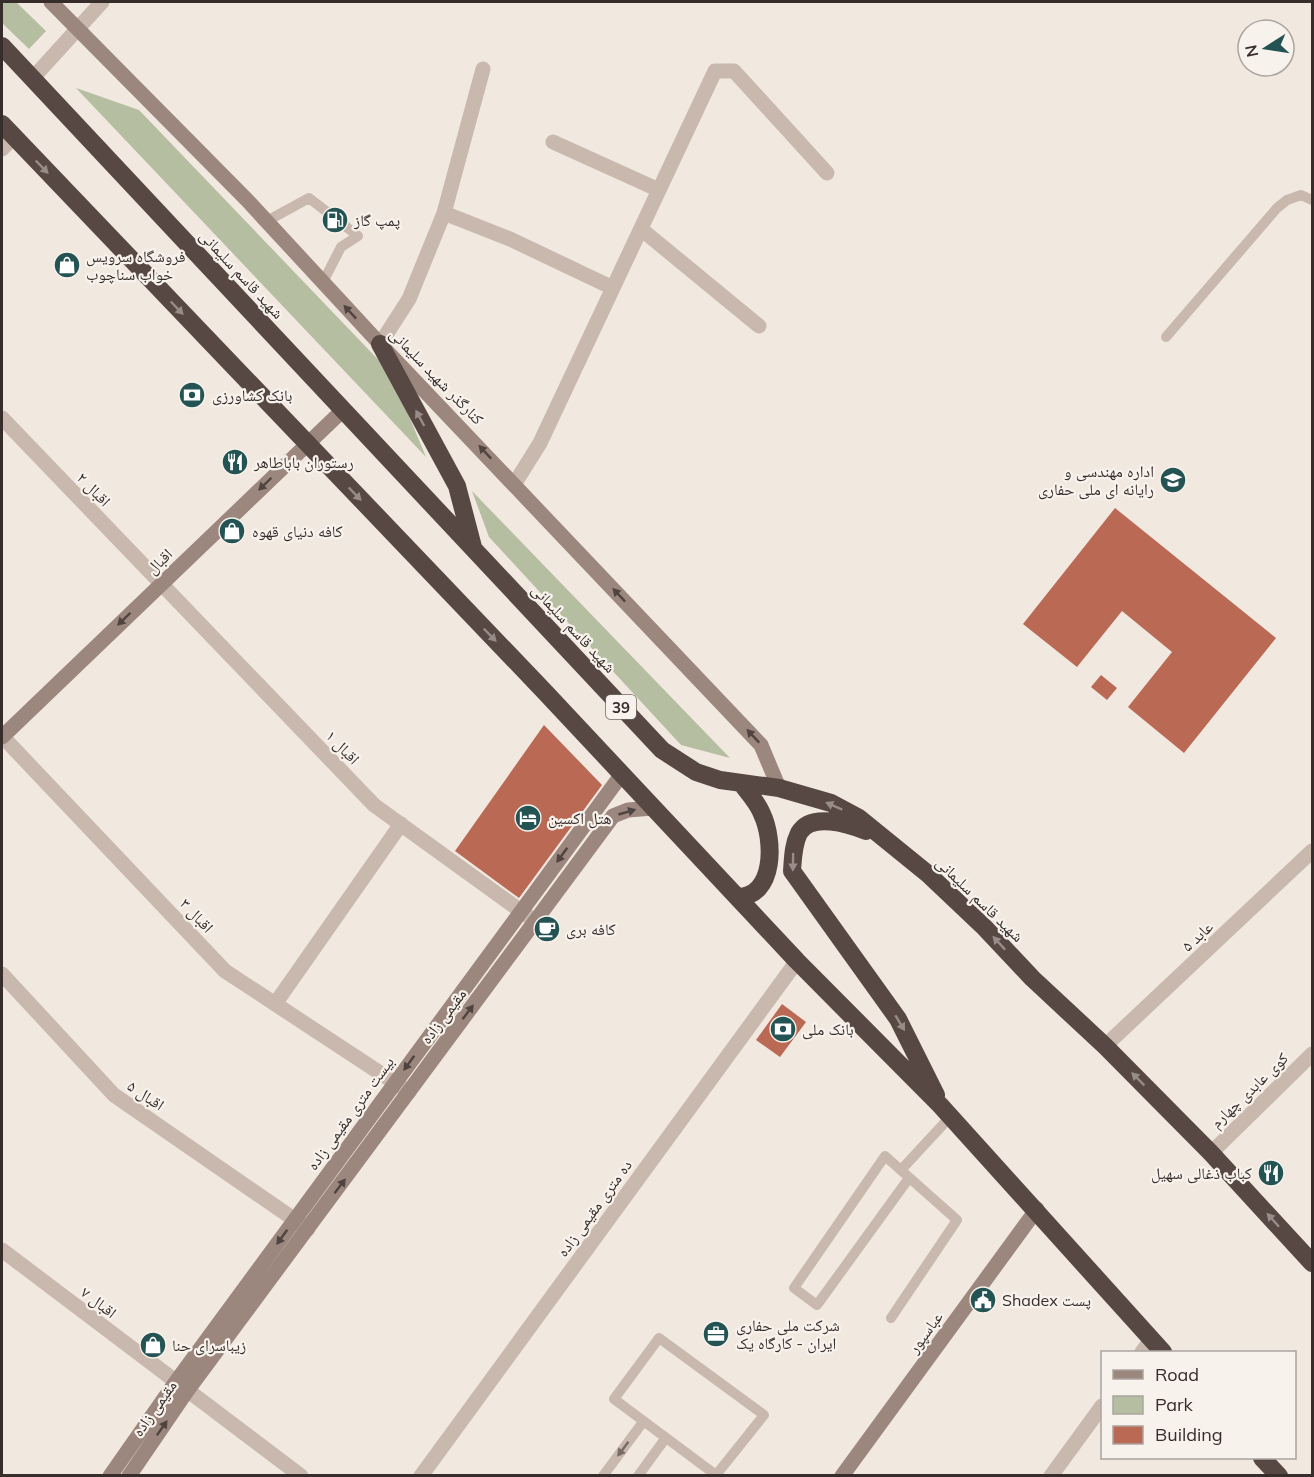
<svg xmlns="http://www.w3.org/2000/svg" width="1314" height="1477" font-family="Mulish,'Noto Naskh Arabic',sans-serif">
  <style>
    .green { fill: #b6bea1 }
    .building { fill: #ba6955 }
    .lines { fill: none; stroke-linecap: round; stroke-linejoin: round }
    .lane { stroke: #c8b8ad; stroke-width: 10 }
    .street { stroke: #c8b8ad; stroke-width: 15 }
    .secondary { stroke: #9b877e; stroke-width: 15 }
    .highway { stroke: #574843; stroke-width: 18 }
    .oneway { fill: #978c87 }
    .oneway2 { fill: #504440 }
    .oneway3 { fill: #786c66 }
    .labels { text-anchor: middle; dominant-baseline: central; stroke-width: 4.5; stroke-linejoin: round; paint-order: stroke }
    .shield { fill: #f8f2ec; stroke: #716965; stroke-width: 1.5 }
    .shield-label { font-size: 15px; font-weight: bold; fill: #372e2b }
    .poi-label { font-size: 16px; fill: #372e2b; stroke: #f8f2ec; text-anchor: start }
    .street-label { font-size: 16px; fill: #372e2b; stroke: #f8f2ec }
  </style>
  <rect width="100%" height="100%" fill="#f1e8e0"/>
  <!-- green -->
  <path class="green" d="M2,2H16L46,31L29,49L2,23Z
    M76,88L139,110L391,373L426,457Z
    M472,491L730,758L681,745L489,537Z"/>
  <!-- building -->
  <path class="building" d="M1115,508L1276,638L1184,753L1128,707L1172,652L1122,611L1077,667L1023,624Z
    M1101,675L1117,688L1107,700L1091,687Z
    M544,725L602,785L519,898L455,851Z
    M782,1004L806,1022L780,1057L756,1040Z"/>
  <g class="lines">
    <!-- lane -->
    <path class="lane" d="M267,221L309,198L358,236L341,247L323,282
      M1166,337L1277,208L1287,200L1301,195L1312,200
      M901,1170L950,1117
      M891,1318L957,1220L885,1156L794,1288L817,1305L909,1178
      M659,1338L764,1415L716,1475L614,1399Z
      M603,1476L643,1422
      M638,1476L665,1439"/>
    <!-- street -->
    <path class="street" d="M32,79L102,2
      M553,142L659,190
      M2,149L14,137
      M444,213L510,239L613,288
      M641,229L759,326
      M380,344L409,299L444,213L483,69
      M2,418L374,805L532,919
      M515,483L540,443L715,71H734L827,173
      M2,736L225,971L409,1092
      M2,974L114,1095L308,1229
      M275,1004L401,824
      M1105,1046L1312,851
      M1211,1153L1312,1054
      M2,1250L301,1476
      M1142,1352L1151,1340
      M421,1476L797,961
      M1051,1476L1102,1406"/>
    <!-- secondary -->
    <path class="secondary" d="M51,2L247,200L380,344L761,745L779,788
      M2,737L343,410
      M110,1476L175,1383L622,774
      M129,1476L187,1391L613,816L628,810L653,808
      M842,1476L1037,1209"/>
    <!-- highway -->
    <path class="highway" d="M2,46L662,750L696,772L720,780L779,788L831,803L859,818L928,874L985,928L1032,978L1105,1046L1211,1153L1312,1263
      M2,124L544,691L797,961L940,1105L1163,1352
      M380,344L457,486L473,547
      M866,831C849,824 811,812 799,833C793,845 793,858 792,871L898,1019L936,1095
      M737,897C776,897 774,839 762,814C758,803 748,792 741,783
      M1262,1458L1279,1476"/>
  </g>
  <!-- one-way arrows -->
  <defs><path id="oneway-solid" d="M-6-.8H1V-3.2L6.5 0L1 3.2V.8H-6Z" transform="scale(1.5)"/></defs>
  <g class="oneway">
    <use href="#oneway-solid" transform="translate(42 167) rotate(46)"/>
    <use href="#oneway-solid" transform="translate(177 308) rotate(46)"/>
    <use href="#oneway-solid" transform="translate(420 418) rotate(-118)"/>
    <use href="#oneway-solid" transform="translate(355 494) rotate(46)"/>
    <use href="#oneway-solid" transform="translate(490 635) rotate(46)"/>
    <use href="#oneway-solid" transform="translate(834 806) rotate(-156)"/>
    <use href="#oneway-solid" transform="translate(793 862) rotate(91)"/>
    <use href="#oneway-solid" transform="translate(999 943) rotate(-133)"/>
    <use href="#oneway-solid" transform="translate(900 1023) rotate(59)"/>
    <use href="#oneway-solid" transform="translate(1138 1079) rotate(-135)"/>
    <use href="#oneway-solid" transform="translate(1273 1220) rotate(-132)"/>
  </g>
  <g class="oneway2">
    <use href="#oneway-solid" transform="translate(350 312) rotate(-133)"/>
    <use href="#oneway-solid" transform="translate(485 452) rotate(-133)"/>
    <use href="#oneway-solid" transform="translate(265 484) rotate(136)"/>
    <use href="#oneway-solid" transform="translate(619 595) rotate(-133)"/>
    <use href="#oneway-solid" transform="translate(124 619) rotate(136)"/>
    <use href="#oneway-solid" transform="translate(753 736) rotate(-133)"/>
    <use href="#oneway-solid" transform="translate(627 812) rotate(-16)"/>
    <use href="#oneway-solid" transform="translate(562 855) rotate(126)"/>
    <use href="#oneway-solid" transform="translate(468 1012) rotate(-53)"/>
    <use href="#oneway-solid" transform="translate(409 1063) rotate(126)"/>
    <use href="#oneway-solid" transform="translate(340 1186) rotate(-53)"/>
    <use href="#oneway-solid" transform="translate(282 1237) rotate(126)"/>
    <use href="#oneway-solid" transform="translate(162 1428) rotate(-55)"/>
  </g>
  <use class="oneway3" href="#oneway-solid" transform="translate(623 1449) rotate(127)"/>
  <!-- icons -->
  <defs>
    <symbol id="fuel-disc" viewBox="-11 -11 22 22"><circle r="9.5" fill="#245354" stroke="#f8f2ec"/><path d="M-5.5-6h7V0h2V4h1.3V-2.5L3-4.5l.8-.8L6-3V5H2.5V1h-1V6h-7ZM-4.2-4.7v3.2H.2V-4.7Z" fill="#fff"/></symbol>
    <symbol id="shop-disc" viewBox="-11 -11 22 22"><circle r="9.5" fill="#245354" stroke="#f8f2ec"/><path d="M-5-2.5h2.3a2.7 3.5 0 0 1 5.4 0H5L5.5 6h-11ZM-1.5-2.5h3a1.5 2.3 0 0 0-3 0Z" fill="#fff"/></symbol>
    <symbol id="bank-disc" viewBox="-11 -11 22 22"><circle r="9.5" fill="#245354" stroke="#f8f2ec"/><path d="M-6-4H6V4H-6ZM0-2.3a2.3 2.3 0 1 0 0 4.6a2.3 2.3 0 1 0 0-4.6Z" fill="#fff"/></symbol>
    <symbol id="restaurant-disc" viewBox="-11 -11 22 22"><circle r="9.5" fill="#245354" stroke="#f8f2ec"/><path d="M-5-6h1v4h1v-4h1v4h1v-4h1v5L-1.5 .5V6h-2V.5L-5-1ZM5-6V6H3V1.5H1.5Q1.5-4 5-6Z" fill="#fff"/></symbol>
    <symbol id="university-disc" viewBox="-11 -11 22 22"><circle r="9.5" fill="#245354" stroke="#f8f2ec"/><path d="M0-5L7-2L0 1L-7-2ZM-4 1L0 2.5L4 1V4Q0 6-4 4Z" fill="#fff"/></symbol>
    <symbol id="hotel-disc" viewBox="-11 -11 22 22"><circle r="9.5" fill="#245354" stroke="#f8f2ec"/><path d="M-6-4.5h1.5V1H6V5H4.5V3h-9V5H-6ZM-4 0a1.8 1.8 0 1 1 3.6 0ZM.5 0V-2.5h3Q6-2.5 6 0Z" fill="#fff"/></symbol>
    <symbol id="cafe-disc" viewBox="-11 -11 22 22"><circle r="9.5" fill="#245354" stroke="#f8f2ec"/><path d="M-5.5-4.5H6V0H3Q3 3.5 0 3.5H-2.5Q-5.5 3.5-5.5 0ZM3-3.2v2h1.7v-2ZM-6 4.5H4V6H-6Z" fill="#fff"/></symbol>
    <symbol id="civic-disc" viewBox="-11 -11 22 22"><circle r="9.5" fill="#245354" stroke="#f8f2ec"/><path d="M-.6-6.5H3V-4.5H.6V-3L4-1V1h2V6H-6V1h2V-1L-.6-3ZM-1.2 2.5V6h2.4V2.5Z" fill="#fff"/></symbol>
    <symbol id="office-disc" viewBox="-11 -11 22 22"><circle r="9.5" fill="#245354" stroke="#f8f2ec"/><path d="M-6-3h4V-5.5h4V-3h4V5H-6ZM-1-4.5V-3h2v-1.5ZM-6 0V1H6V0Z" fill="#fff"/></symbol>
  </defs>
  <g fill-rule="evenodd">
    <use href="#fuel-disc" x="320" y="205" width="30" height="30"/>
    <use href="#shop-disc" x="52" y="250" width="30" height="30"/>
    <use href="#bank-disc" x="177" y="380" width="30" height="30"/>
    <use href="#restaurant-disc" x="220" y="447" width="30" height="30"/>
    <use href="#university-disc" x="1158" y="465" width="30" height="30"/>
    <use href="#shop-disc" x="217" y="516" width="30" height="30"/>
    <use href="#hotel-disc" x="513" y="803" width="30" height="30"/>
    <use href="#cafe-disc" x="532" y="914" width="30" height="30"/>
    <use href="#bank-disc" x="768" y="1014" width="30" height="30"/>
    <use href="#restaurant-disc" x="1256" y="1158" width="30" height="30"/>
    <use href="#civic-disc" x="968" y="1285" width="30" height="30"/>
    <use href="#office-disc" x="701" y="1319" width="30" height="30"/>
    <use href="#shop-disc" x="138" y="1330" width="30" height="30"/>
  </g>
  <g class="labels">
    <!-- shield labels -->
    <rect class="shield" x="606" y="695" width="30" height="24" rx="4.5"/>
    <g class="shield-label">
      <text x="621" y="707">39</text>
    </g>
    <!-- poi labels -->
    <g class="poi-label">
      <text x="354" y="220">پمپ گاز</text>
      <text x="86" y="256">فروشگاه سرویس<tspan x="86" dy="18">خواب سناچوب</tspan></text>
      <text x="212" y="395">بانک کشاورزی</text>
      <text x="254" y="462">رستوران باباطاهر</text>
      <text x="1154" y="471" text-anchor="end">اداره مهندسی و<tspan x="1154" dy="18">رایانه ای ملی حفاری</tspan></text>
      <text x="252" y="531">کافه دنیای قهوه</text>
      <text x="548" y="818">هتل اکسین</text>
      <text x="566" y="929">کافه بری</text>
      <text x="802" y="1029">بانک ملی</text>
      <text x="1252" y="1173" text-anchor="end">کباب ذغالی سهیل</text>
      <text x="1002" y="1300">Shadex پست</text>
      <text x="736" y="1325">شرکت ملی حفاری<tspan x="736" dy="18">ایران - کارگاه یک</tspan></text>
      <text x="172" y="1345">زیباسرای حنا</text>
    </g>
    <!-- street labels -->
    <g class="street-label">
      <text transform="translate(242 274) rotate(47)">شهید قاسم سلیمانی</text>
      <text transform="translate(437 376) rotate(46)">کنارگذر شهید سلیمانی</text>
      <text transform="translate(94 489) rotate(46)">اقبال ۲</text>
      <text transform="translate(159 561) rotate(-44)">اقبال</text>
      <text transform="translate(574 628) rotate(47)">شهید قاسم سلیمانی</text>
      <text transform="translate(343 747) rotate(46)">اقبال ۱</text>
      <text transform="translate(980 899) rotate(44)">شهید قاسم سلیمانی</text>
      <text transform="translate(197 915) rotate(47)">اقبال ۳</text>
      <text transform="translate(1197 936) rotate(-43)">عابد ۵</text>
      <text transform="translate(443 1016) rotate(-53)">مقیمی زاده</text>
      <text transform="translate(1249 1090) rotate(-44)">کوی عابدی چهارم</text>
      <text transform="translate(146 1095) rotate(34)">اقبال ۵</text>
      <text transform="translate(350 1113) rotate(-54)">بیست متری مقیمی زاده</text>
      <text transform="translate(594 1208) rotate(-54)">ده متری مقیمی زاده</text>
      <text transform="translate(99 1302) rotate(38)">اقبال ۷</text>
      <text transform="translate(925 1332) rotate(-54)">عباسپور</text>
      <text transform="translate(154 1408) rotate(-55)">مقیمی زاده</text>
    </g>
  </g>
  <!-- border -->
  <rect width="1314" height="1477" fill="none" stroke="#372e2b" stroke-width="6"/>
  <!-- legend -->
  <rect x="1101" y="1351" width="195" height="108" fill="#f8f2ec" stroke="#aba49f" stroke-width="1.5"/>
  <rect x="1113" y="1370" width="30" height="9" fill="#9b877e" stroke="#aba49f" stroke-width="1.5"/>
  <text x="1155" y="1381" font-size="18" fill="#372e2b">Road</text>
  <rect x="1113" y="1396" width="30" height="18" fill="#b6bea1" stroke="#aba49f" stroke-width="1.5"/>
  <text x="1155" y="1411" font-size="18" fill="#372e2b">Park</text>
  <rect x="1113" y="1426" width="30" height="18" fill="#ba6955" stroke="#aba49f" stroke-width="1.5"/>
  <text x="1155" y="1441" font-size="18" fill="#372e2b">Building</text>
  <!-- north arrow -->
  <g transform="translate(1266 48) rotate(258)"><circle r="28" fill="#f8f2ec" stroke="#aba49f" stroke-width="1.5"/>
  <path d="M0-4.5L10 22L0 15L-10 22Z" fill="#245354"/>
  <text y="-9" font-size="16" font-weight="bold" text-anchor="middle" fill="#372e2b">N</text>
  </g>
</svg>
